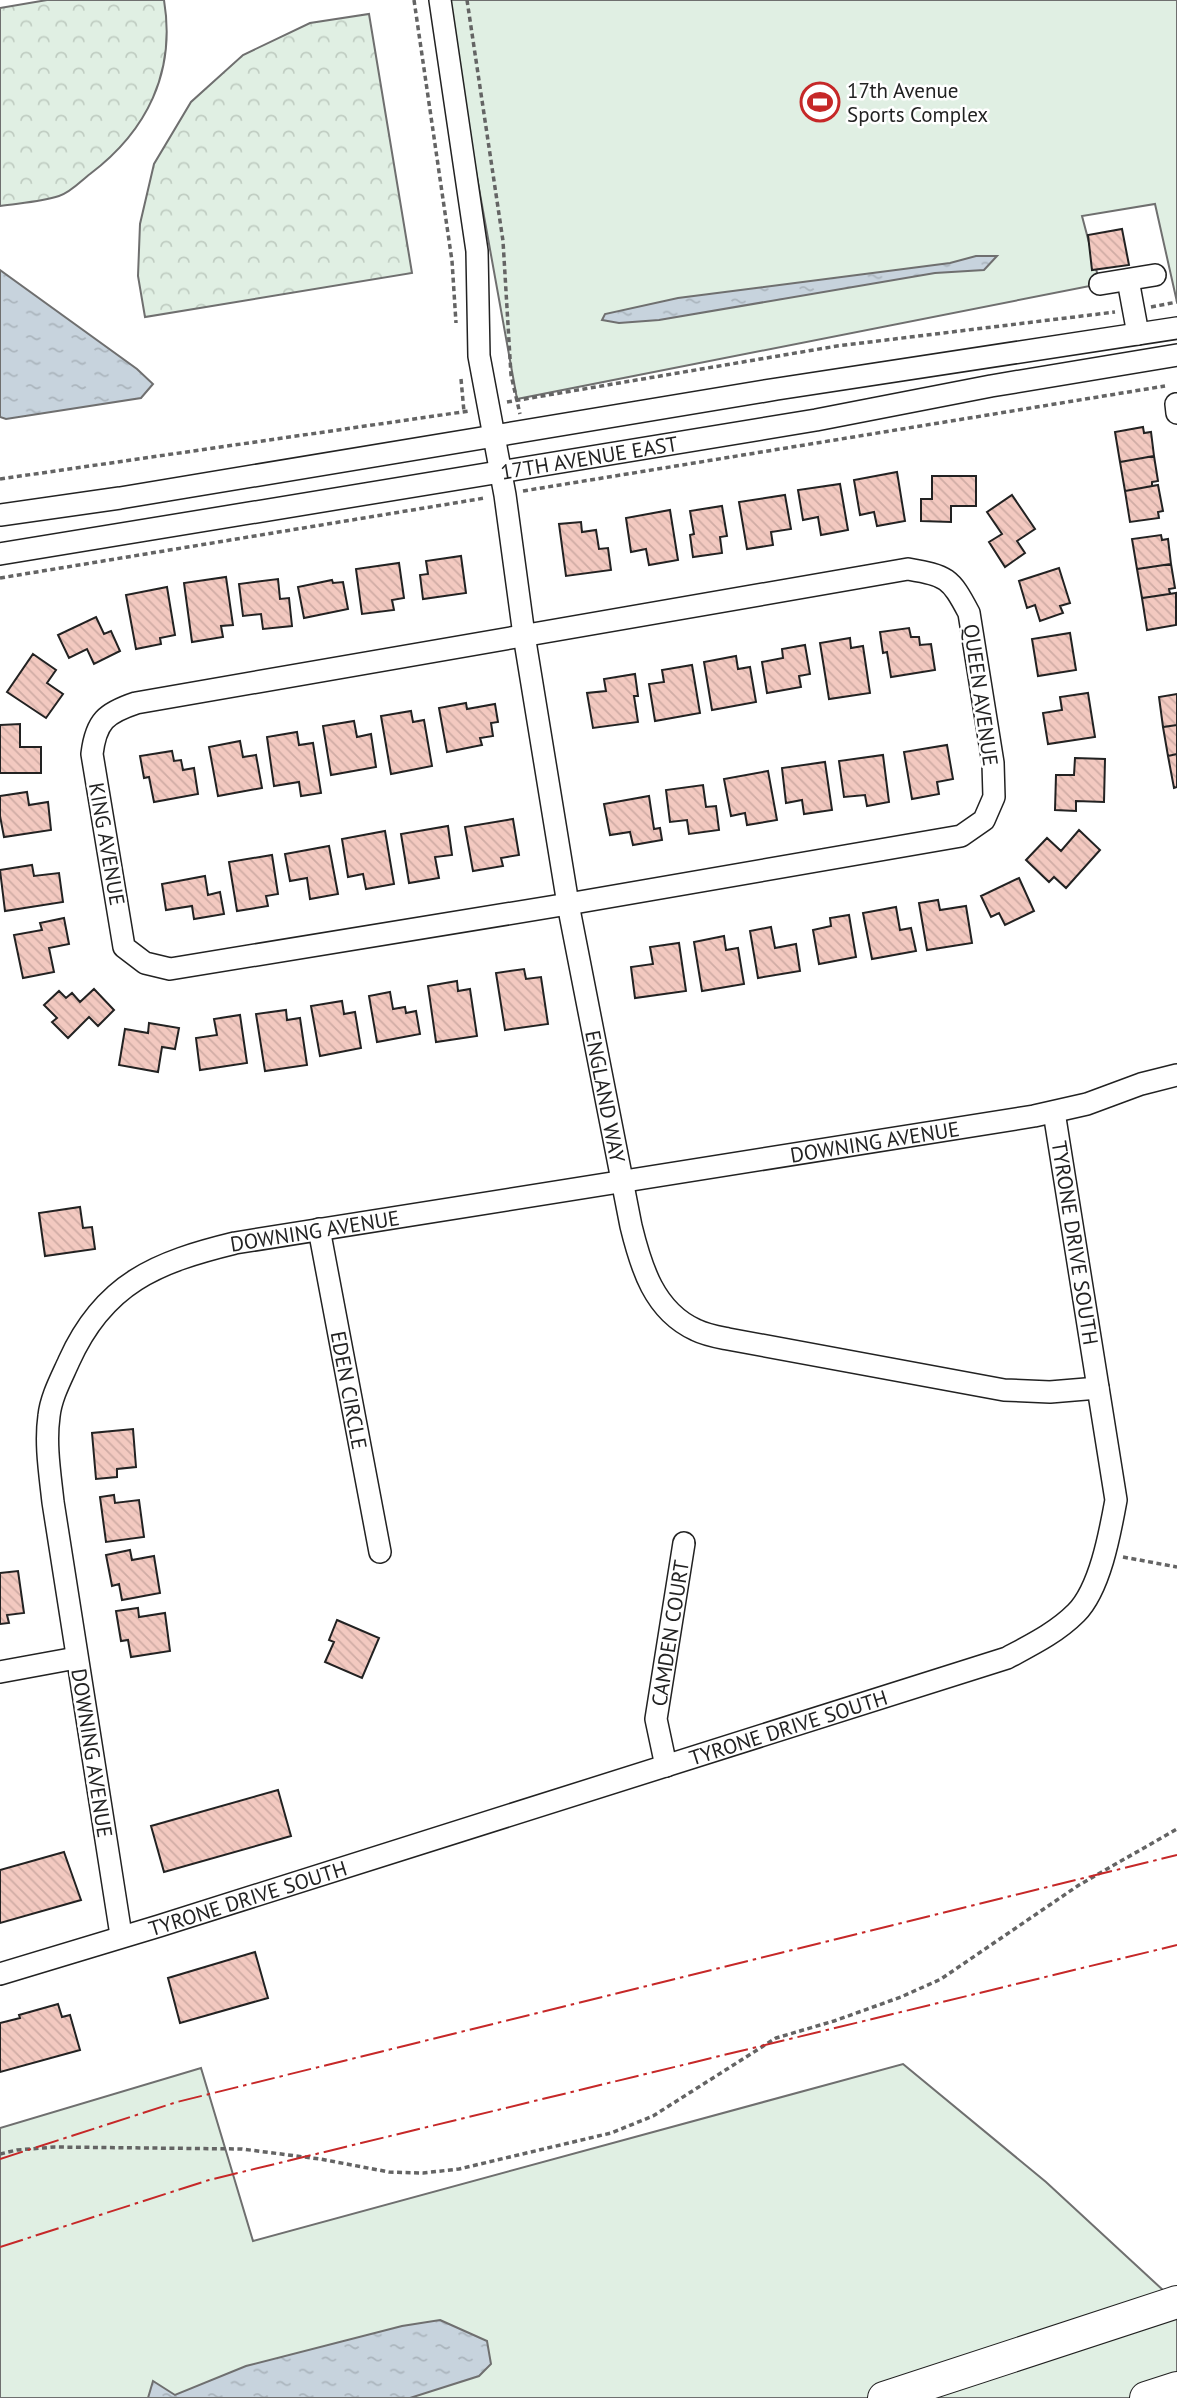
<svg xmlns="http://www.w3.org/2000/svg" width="1177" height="2398" font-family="'PT Sans',sans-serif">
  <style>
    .grass { fill: #e0efe3; stroke: #6f6f6f; stroke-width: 2 }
    .park { fill: url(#park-crowns); stroke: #6f6f6f; stroke-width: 2 }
    .water { fill: url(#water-ripples); stroke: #6f6f6f; stroke-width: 2 }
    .building { fill: url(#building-back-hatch); stroke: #222; stroke-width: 2 }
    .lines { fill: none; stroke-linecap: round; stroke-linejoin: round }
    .minor-casing { stroke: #222; stroke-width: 24 }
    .highway-casing { stroke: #222; stroke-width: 34 }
    .path { stroke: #646464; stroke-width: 3.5; stroke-dasharray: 5 3.5; stroke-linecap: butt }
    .minor { stroke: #fff; stroke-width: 21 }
    .highway { stroke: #fff; stroke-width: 32 }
    .power { stroke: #c62828; stroke-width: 2; stroke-dasharray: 24 5 3.5 5; stroke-linecap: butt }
    .labels { text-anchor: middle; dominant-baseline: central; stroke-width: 5; stroke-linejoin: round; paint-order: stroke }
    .poi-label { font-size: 21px; fill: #222; stroke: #fff; text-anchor: start }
    .street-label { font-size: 21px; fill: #222; stroke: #fff }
  </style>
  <defs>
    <pattern id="park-crowns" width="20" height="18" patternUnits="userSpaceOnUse" patternTransform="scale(1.75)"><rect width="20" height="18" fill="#e0efe3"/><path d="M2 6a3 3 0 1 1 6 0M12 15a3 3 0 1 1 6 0" fill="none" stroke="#c0cdc2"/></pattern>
    <pattern id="water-ripples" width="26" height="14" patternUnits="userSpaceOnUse" patternTransform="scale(1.75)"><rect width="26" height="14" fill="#c7d3dd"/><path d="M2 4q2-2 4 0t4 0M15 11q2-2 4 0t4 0" fill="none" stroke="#abb5bd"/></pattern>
    <pattern id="building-back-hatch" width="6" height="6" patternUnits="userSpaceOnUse" patternTransform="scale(1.75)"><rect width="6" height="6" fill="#f3c9c0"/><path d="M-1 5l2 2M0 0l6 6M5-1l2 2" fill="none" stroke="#d0aca5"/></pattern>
  </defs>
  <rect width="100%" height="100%" fill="#fff"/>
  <!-- grass -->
  <path class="grass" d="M445,0H1177V302L1155,204L1082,216L1100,284L517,399Z
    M903,2064L1046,2182L1177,2303V2398H0V2128L201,2068L253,2241Z"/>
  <!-- park -->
  <path class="park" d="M47,0H164C176,72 147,131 90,174C81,181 70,193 59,196C41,202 19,203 0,206V8Z
    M369,14L412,273L145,317L138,276L140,224L154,164L191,102L243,55L310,23Z"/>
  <!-- water -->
  <path class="water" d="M976,256H997L984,270L935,273L659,320L619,323L602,320L605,314L678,298L950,263Z
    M0,270L137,369L153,384L141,398L6,419L0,417Z
    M440,2320L487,2341L491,2364L479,2376L410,2398H148L153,2381L175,2395L246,2366L402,2326Z"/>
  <!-- building -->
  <path class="building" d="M1122,229L1129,265L1092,270L1088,235Z
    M1143,427L1144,433L1151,432L1154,456L1120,462L1115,432Z
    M1154,456L1158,481L1152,482V486L1125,491L1120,462Z
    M897,472L905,521L877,526L874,512L860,515L854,480Z
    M932,476H976V506H951V522L921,521V499H932Z
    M840,484L848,530L821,535L818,517L803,520L798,490Z
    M1158,485L1163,511L1158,512L1159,518L1130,522L1125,491Z
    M785,495L791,529L771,532L773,545L747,549L739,502Z
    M1012,495L1035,529L1017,541L1025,553L1005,567L989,542L1002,534L987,512Z
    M722,506L727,536L720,537L722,553L693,557L690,535L694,534L690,511Z
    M670,510L678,560L649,565L646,549L631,552L626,518Z
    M581,522L582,532L596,530L599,549L608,548L611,570L566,576L559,524Z
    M1161,535L1162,540L1168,539L1171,564L1137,569L1132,539Z
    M461,556L466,593L423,599L420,575L428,574L426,561Z
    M399,563L404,598L392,600L394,610L362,614L356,569Z
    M1171,564L1175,588L1169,589L1170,594L1142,598L1137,569Z
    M1059,568L1070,603L1060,606L1063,613L1040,621L1035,605L1027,608L1019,581Z
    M226,577L233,625L221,626L223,637L192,642L184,583Z
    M278,579L280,599L289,598L292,626L263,629L261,614L243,616L239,584Z
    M332,580L333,583L343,582L348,609L304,618L298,587Z
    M167,587L175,635L160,638L161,644L136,649L126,595Z
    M1176,593V625L1147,630L1142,598Z
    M96,617L104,634L111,631L120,651L94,664L87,649L69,658L58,635Z
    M909,628L911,637H919L920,645L931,644L935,670L891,677L887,652L883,653L880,632Z
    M1070,633L1076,670L1038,676L1032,639Z
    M850,638L851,648L863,646L870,693L829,699L820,643Z
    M805,645L810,674L799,676L801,687L767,693L762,662L783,658L782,649Z
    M33,654L56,670L47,683L63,694L46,718L7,692Z
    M736,656L738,669L750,667L756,702L712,710L704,662Z
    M692,665L700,713L655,721L649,684L664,682L662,670Z
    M635,674L638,696H634L638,722L593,728L587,693L606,691L604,679Z
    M1088,693L1095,737L1048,744L1043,713L1062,710L1060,697Z
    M1177,694V725L1163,727L1159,697Z
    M466,703L467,709L495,704L498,722L491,723L493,736L480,738L482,745L447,752L439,708Z
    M411,711L413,722L424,720L432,766L391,774L381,716Z
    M354,721L357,737L371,734L376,767L331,775L323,726Z
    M20,724V747H41V773H0V725Z
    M1177,725V754L1168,756L1163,727Z
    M297,732L299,745L313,743L321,793L301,796L299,782L274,786L267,737Z
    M240,741L243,757L256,755L262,788L218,796L209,747Z
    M947,745L953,779L937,782L939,794L912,799L904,752Z
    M172,751L174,761L181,760L183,770L194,768L198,794L154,802L149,777L144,778L140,756Z
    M1177,754V787L1174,788L1168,756Z
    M883,755L889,802L867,806L865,795L844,797L839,761Z
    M1075,758L1105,759L1104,802L1076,801V811L1055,810L1056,775H1074Z
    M825,762L832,810L804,814L802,800L786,803L782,768Z
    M768,771L777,820L747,825L745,813L731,816L724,779Z
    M703,785L706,807L716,806L719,830L689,834L687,820L670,822L666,790Z
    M27,792L29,805L48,802L51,830L4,837L0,816V796Z
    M649,796L654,829L660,828L662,840L633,845L630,832L610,835L604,804Z
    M513,819L519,855L501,858L503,866L473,871L465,827Z
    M448,826L452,855L435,857L439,878L409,883L401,834Z
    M1079,830L1100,850L1066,888L1054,877L1049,882L1026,860L1047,838L1061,851Z
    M385,831L394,884L366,889L363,874L348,877L342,839Z
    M329,846L338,894L310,899L307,878L290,881L285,854Z
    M272,855L278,894L266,896L268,906L237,911L229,862Z
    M32,865L34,876L59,873L63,902L5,911L0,870Z
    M205,876L208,895L220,892L224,914L194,919L192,906L166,910L162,884Z
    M1019,878L1034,911L1005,925L999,913L991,917L981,896Z
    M938,900L940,910L966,906L972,943L927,950L919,903Z
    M896,907L900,930L911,928L916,951L872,959L863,913Z
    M849,915L856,957L819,964L813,930L831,926L830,918Z
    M64,918L69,944L49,948L54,972L23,978L14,935L42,930L40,923Z
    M771,927L775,948L796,944L800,971L758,978L750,931Z
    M724,936L726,950L738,948L744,984L702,991L694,942Z
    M679,943L686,991L635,998L631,967L653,964L650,947Z
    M524,969L526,979L541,977L548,1024L505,1030L496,973Z
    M457,981L458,991L470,989L477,1036L436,1042L428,986Z
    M94,989L114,1010L98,1026L89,1017L68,1038L52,1022L57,1018L44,1005L59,991L66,998L72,993L80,1002Z
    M390,992L393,1009L405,1007L406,1013L416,1011L420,1034L377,1042L369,996Z
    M342,1001L344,1014L355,1012L361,1048L320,1056L311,1006Z
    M286,1010L287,1020L300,1018L307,1065L265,1071L256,1014Z
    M240,1015L247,1063L200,1070L196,1038L217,1035L214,1019Z
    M149,1023L179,1028L175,1049L162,1047L158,1072L119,1065L125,1029L148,1033Z
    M80,1207L83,1228L92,1227L95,1249L45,1256L39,1213Z
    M133,1429L136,1467L117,1469V1477L96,1479L92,1433Z
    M114,1495L115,1503L139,1500L144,1537L106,1542L100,1497Z
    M130,1550L132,1560L154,1556L160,1593L122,1600L119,1584L112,1586L106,1555Z
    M18,1571L24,1613L7,1615L9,1623L0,1624V1573Z
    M138,1608L139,1617L165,1613L170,1651L131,1657L128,1640L121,1641L116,1611Z
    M337,1620L379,1638L362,1678L325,1662L334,1642L329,1640Z
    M278,1790L291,1836L164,1872L151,1826Z
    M64,1852L81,1900L0,1923V1870Z
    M255,1952L268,1998L180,2023L168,1978Z
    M58,2004L62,2017L70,2015L80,2050L0,2072V2023L20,2018L19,2015Z"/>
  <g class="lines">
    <defs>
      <g id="minor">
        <path id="s1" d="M440,0L477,251L479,356L505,495L524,635L568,904L631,1226C641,1267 654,1311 696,1330C706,1335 718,1337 728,1339L1004,1390L1050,1392L1098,1388"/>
        <path d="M1128,280L1138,334"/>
        <path d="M1100,284L1155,275"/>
        <path d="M1176,404L1177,413"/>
        <path d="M0,515L120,498L777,389L1177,328"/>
        <path id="s2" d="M0,554L816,420L991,386L1177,355"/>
        <path d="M908,569C947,576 950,577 969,613L993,763L994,797L984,820L961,836L568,904L170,969L145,963L124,947L92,754C96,721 106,713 136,703Z"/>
        <path id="s3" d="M319,1229L380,1552"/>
        <path d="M0,1672L76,1658"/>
        <path id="s4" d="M666,1766L656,1719L684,1543"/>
        <path id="s5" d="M121,1935L53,1502C50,1474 45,1444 49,1416C51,1397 61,1379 69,1361C104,1283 157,1262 235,1243L1034,1116L1087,1104L1141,1084L1177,1075"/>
        <path id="s6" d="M0,1974L159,1926L1007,1658C1031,1645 1056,1633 1076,1613C1100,1589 1110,1533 1116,1500L1054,1112"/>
      </g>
      <path id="highway" d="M884,2398L1177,2302
        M1146,2398L1177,2388"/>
    </defs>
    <!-- minor casing -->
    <use href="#minor" class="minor-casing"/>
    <!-- highway casing -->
    <use href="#highway" class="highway-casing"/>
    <!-- path -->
    <path class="path" d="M414,0L452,261L456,323
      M467,0L503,241L511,375L520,414
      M1151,307L1177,302
      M461,379L464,412
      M507,402L837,346L1115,312
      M0,479L469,411
      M523,491L1165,386
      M0,578L485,498
      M1123,1557L1177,1567
      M0,2154L17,2150L55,2147L242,2149L320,2159L389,2172L423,2173L459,2169L611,2133L653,2116L776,2038L834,2021L901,1997L941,1979L1079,1885L1177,1829"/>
    <!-- minor -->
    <use href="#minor" class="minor"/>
    <!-- highway -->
    <use href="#highway" class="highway"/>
    <!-- power -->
    <path class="power" d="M0,2159L177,2102L1177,1855
      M0,2247L209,2180L1177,1945"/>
  </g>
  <!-- icons -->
  <defs>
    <symbol id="stadium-ring" viewBox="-11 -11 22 22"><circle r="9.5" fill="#fff" stroke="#c62828" stroke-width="1.5"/><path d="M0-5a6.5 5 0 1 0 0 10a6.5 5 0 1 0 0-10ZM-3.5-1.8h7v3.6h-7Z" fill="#c62828"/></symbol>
  </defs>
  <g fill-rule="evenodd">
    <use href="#stadium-ring" x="798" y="80" width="44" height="44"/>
  </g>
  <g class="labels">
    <!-- poi labels -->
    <g class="poi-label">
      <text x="847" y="90">17th Avenue<tspan x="847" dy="24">Sports Complex</tspan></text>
    </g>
    <!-- street labels -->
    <g class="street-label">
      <text stroke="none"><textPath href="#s2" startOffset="597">17TH AVENUE EAST</textPath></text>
      <text transform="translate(981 695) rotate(82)">QUEEN AVENUE</text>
      <text transform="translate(107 844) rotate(80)">KING AVENUE</text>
      <text stroke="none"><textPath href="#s1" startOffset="1110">ENGLAND WAY</textPath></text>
      <text stroke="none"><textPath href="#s5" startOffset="1444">DOWNING AVENUE</textPath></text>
      <text stroke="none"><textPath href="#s5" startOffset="877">DOWNING AVENUE</textPath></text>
      <text transform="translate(1075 1243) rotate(81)">TYRONE DRIVE SOUTH</text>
      <text stroke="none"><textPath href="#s3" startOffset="164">EDEN CIRCLE</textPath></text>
      <text stroke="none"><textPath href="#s4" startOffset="135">CAMDEN COURT</textPath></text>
      <text stroke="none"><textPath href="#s6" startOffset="826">TYRONE DRIVE SOUTH</textPath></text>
      <text transform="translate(92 1753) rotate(81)">DOWNING AVENUE</text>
      <text stroke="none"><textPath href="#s6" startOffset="259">TYRONE DRIVE SOUTH</textPath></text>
    </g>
  </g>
</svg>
